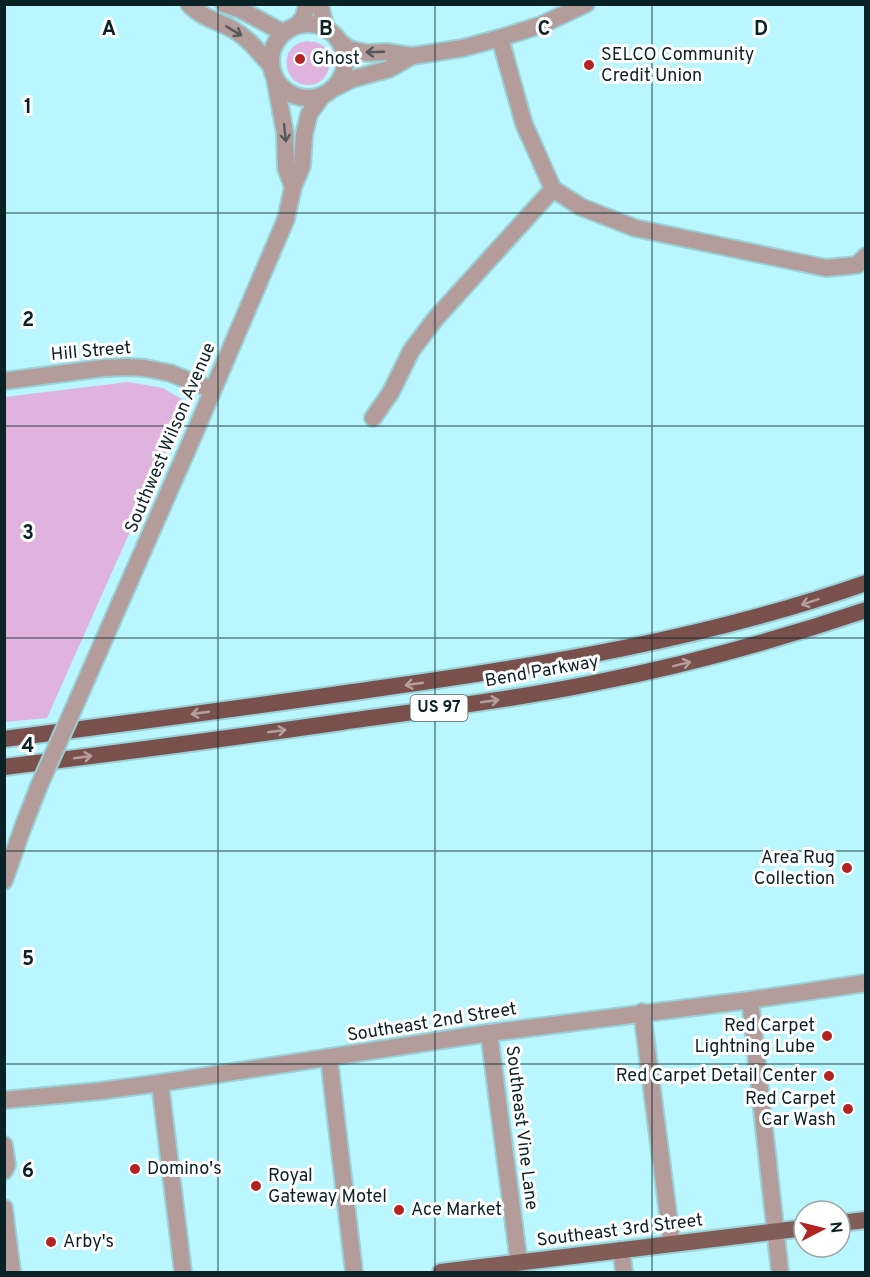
<svg xmlns="http://www.w3.org/2000/svg" width="870" height="1277" font-family="Overpass,sans-serif">
  <style>
    .green { fill: #dfb3de }
    .lines { fill: none; stroke-linecap: round; stroke-linejoin: round }
    .minor-casing { stroke: #9ad0d7; stroke-width: 20 }
    .tertiary-casing { stroke: #9ad0d7; stroke-width: 20 }
    .primary-casing { stroke: #9ad0d7; stroke-width: 20 }
    .trunk-casing { stroke: #9ad0d7; stroke-width: 20 }
    .minor { stroke: #b39c99; stroke-width: 16 }
    .tertiary { stroke: #b39c99; stroke-width: 16 }
    .primary { stroke: #825c57; stroke-width: 16 }
    .trunk { stroke: #79504c; stroke-width: 16 }
    .tertiary-bridge-casing { stroke: #9ad0d7; stroke-width: 20; stroke-linecap: butt }
    .tertiary-bridge { stroke: #b39c99; stroke-width: 16 }
    .oneway { stroke: #56595a }
    .oneway2 { stroke: #b59f9d }
    .grid { fill: none; stroke: #0a2226; stroke-width: 1.5; stroke-opacity: 0.55 }
    .poi-dot { fill: #b32322; stroke: #fff; stroke-width: 2 }
    .labels { text-anchor: middle; dominant-baseline: central; stroke-width: 6; stroke-linejoin: round; paint-order: stroke }
    .shield { fill: #fff; stroke: #546467; stroke-width: 1.5 }
    .shield-label { font-size: 16px; font-weight: bold; fill: #0a2226 }
    .poi-label { font-size: 18px; fill: #0a2226; stroke: #fff; text-anchor: start }
    .street-label { font-size: 18px; fill: #0a2226; stroke: #fff }
    .grid-label { font-size: 20px; text-anchor: middle; font-weight: bold; fill: #0a2226; stroke: #fff; stroke-width: 6; stroke-linejoin: round; paint-order: stroke }
  </style>
  <rect width="100%" height="100%" fill="#baf6fe"/>
  <!-- green -->
  <path class="green" d="M309,41V42C334,38 338,82 310,85C281,87 277,42 309,41Z
    M128,382L163,388L183,400L182,415L47,718L5,722V397Z"/>
  <g class="lines">
    <defs>
      <path id="minor" d="M320,4L323,18L328,30
        M298,25L304,16L307,4
        M500,38L524,124L553,189L581,207L635,228L826,268L857,265L866,256
        M4,381L103,368L128,367L145,368L170,373L213,390
        M373,418L391,392L411,351L436,318L553,189
        M750,1000L780,1272
        M642,1012L672,1244
        M489,1033L519,1263
        M329,1058L354,1272
        M160,1083L183,1272
        M621,1250L624,1272"/>
      <path id="tertiary" d="M189,4C201,18 219,21 234,30C249,39 260,53 271,66
        M224,4L241,10L284,33
        M271 61a37 37 0 1 1 74 0a37 37 0 1 1-74 0Z
        M340,42L349,49L367,53L386,52L412,56L463,48L500,38L541,25L586,4
        M275,79L285,133L286,168L293,187
        M334,88L352,79L389,69L412,56
        M77,701L195,432L286,219L293,187L302,166L304,135L309,114L322,96
        M4,881L23,827L39,786
        M4,1100L100,1091L160,1083L489,1033L750,1000L866,983
        M4,1145L7,1165L4,1171
        M4,1208L12,1272"/>
      <path id="primary" d="M840,1223L866,1220
        M441,1272L804,1228"/>
      <path id="trunk" d="M4,739C128,723 251,707 374,689C540,666 706,639 866,583
        M4,767C117,753 230,738 342,722C426,710 510,700 594,683C686,665 777,640 866,610"/>
    </defs>
    <!-- minor casing -->
    <use href="#minor" class="minor-casing"/>
    <!-- tertiary casing -->
    <use href="#tertiary" class="tertiary-casing"/>
    <!-- primary casing -->
    <use href="#primary" class="primary-casing"/>
    <!-- trunk casing -->
    <use href="#trunk" class="trunk-casing"/>
    <!-- minor -->
    <use href="#minor" class="minor"/>
    <!-- tertiary -->
    <use href="#tertiary" class="tertiary"/>
    <!-- primary -->
    <use href="#primary" class="primary"/>
    <!-- trunk -->
    <use href="#trunk" class="trunk"/>
    <defs>
      <path id="tertiary-bridge" d="M39,786L77,701"/>
    </defs>
    <!-- tertiary-bridge casing -->
    <use href="#tertiary-bridge" class="tertiary-bridge-casing"/>
    <!-- tertiary-bridge -->
    <use href="#tertiary-bridge" class="tertiary-bridge"/>
  </g>
  <!-- one-way arrows -->
  <defs><path id="oneway-shaft" d="M-6 0H5M1.5-3L5.5 0L1.5 3" fill="none" stroke-width="1.6" stroke-linecap="round" stroke-linejoin="round" transform="scale(1.5)"/></defs>
  <g class="oneway">
    <use href="#oneway-shaft" transform="translate(234 31) rotate(31)"/>
    <use href="#oneway-shaft" transform="translate(375 52) rotate(178)"/>
    <use href="#oneway-shaft" transform="translate(285 133) rotate(84)"/>
  </g>
  <g class="oneway2">
    <use href="#oneway-shaft" transform="translate(810 602) rotate(162)"/>
    <use href="#oneway-shaft" transform="translate(682 664) rotate(-14)"/>
    <use href="#oneway-shaft" transform="translate(414 684) rotate(172)"/>
    <use href="#oneway-shaft" transform="translate(490 701) rotate(-8)"/>
    <use href="#oneway-shaft" transform="translate(200 713) rotate(172)"/>
    <use href="#oneway-shaft" transform="translate(277 731) rotate(-8)"/>
    <use href="#oneway-shaft" transform="translate(83 757) rotate(-8)"/>
  </g>
  <!-- grid -->
  <path class="grid" d="M218,4V1272M435,4V1272M652,4V1272M4,213H866M4,426H866M4,638H866M4,851H866M4,1064H866"/>
  <!-- markers -->
  <g class="poi-dot">
    <circle cx="300" cy="59" r="6"/>
    <circle cx="589" cy="65" r="6"/>
    <circle cx="847" cy="868" r="6"/>
    <circle cx="827" cy="1036" r="6"/>
    <circle cx="829" cy="1076" r="6"/>
    <circle cx="848" cy="1109" r="6"/>
    <circle cx="135" cy="1169" r="6"/>
    <circle cx="256" cy="1186" r="6"/>
    <circle cx="399" cy="1210" r="6"/>
    <circle cx="51" cy="1242" r="6"/>
  </g>
  <g class="labels">
    <!-- shield labels -->
    <rect class="shield" x="410.5" y="695" width="57" height="26" rx="4.5"/>
    <g class="shield-label">
      <text x="439" y="708">US 97</text>
    </g>
    <!-- poi labels -->
    <g class="poi-label">
      <text x="601" y="55">SELCO Community<tspan x="601" dy="21">Credit Union</tspan></text>
      <text x="312" y="59">Ghost</text>
      <text x="835" y="858" text-anchor="end">Area Rug<tspan x="835" dy="21">Collection</tspan></text>
      <text x="815" y="1026" text-anchor="end">Red Carpet<tspan x="815" dy="21">Lightning Lube</tspan></text>
      <text x="817" y="1076" text-anchor="end">Red Carpet Detail Center</text>
      <text x="836" y="1099" text-anchor="end">Red Carpet<tspan x="836" dy="21">Car Wash</tspan></text>
      <text x="147" y="1169">Domino's</text>
      <text x="268" y="1176">Royal<tspan x="268" dy="21">Gateway Motel</tspan></text>
      <text x="411" y="1210">Ace Market</text>
      <text x="63" y="1242">Arby's</text>
    </g>
    <!-- street labels -->
    <g class="street-label">
      <text transform="translate(91 352) rotate(-5)">Hill Street</text>
      <text transform="translate(171 438) rotate(-67)">Southwest Wilson Avenue</text>
      <text transform="translate(542 672) rotate(-10)">Bend Parkway</text>
      <text transform="translate(432 1023) rotate(-9)">Southeast 2nd Street</text>
      <text transform="translate(521 1128) rotate(83)">Southeast Vine Lane</text>
      <text transform="translate(620 1231) rotate(-7)">Southeast 3rd Street</text>
    </g>
  </g>
  <g class="grid-label">
    <text x="109" y="35">A</text>
    <text x="326" y="35">B</text>
    <text x="544" y="35">C</text>
    <text x="761" y="35">D</text>
    <text x="28" y="113">1</text>
    <text x="28" y="326">2</text>
    <text x="28" y="539">3</text>
    <text x="28" y="752">4</text>
    <text x="28" y="965">5</text>
    <text x="28" y="1177">6</text>
  </g>
  <!-- border -->
  <rect width="870" height="1277" fill="none" stroke="#0a2226" stroke-width="12"/>
  <!-- north arrow -->
  <g transform="translate(822 1229) rotate(83)"><circle r="28" fill="#ffffff" stroke="#9da7a8" stroke-width="1.5"/>
  <path d="M0-4.5L10 22L0 15L-10 22Z" fill="#b32322"/>
  <text y="-9" font-size="16" font-weight="bold" text-anchor="middle" fill="#0a2226">N</text>
  </g>
</svg>
